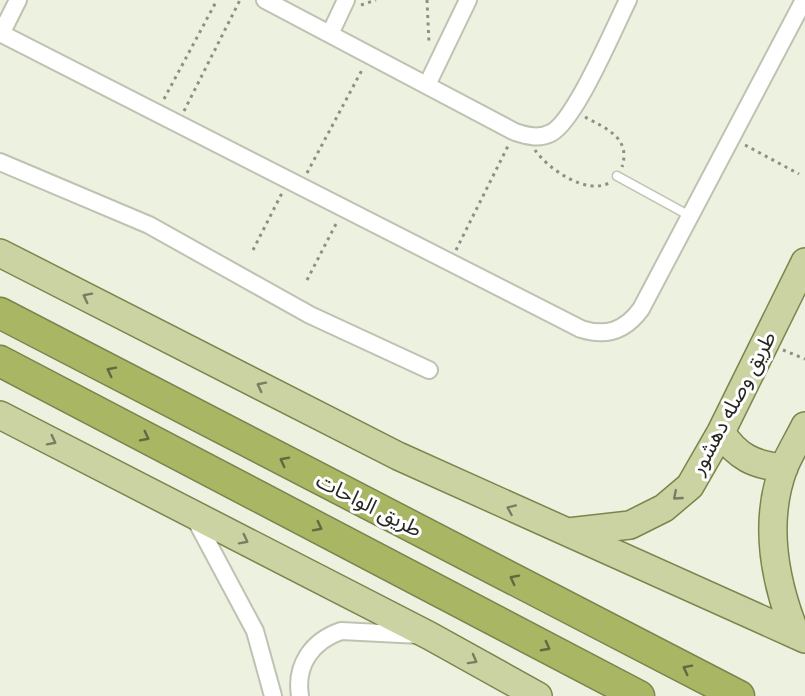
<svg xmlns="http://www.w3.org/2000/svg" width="805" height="696" font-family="'DM Sans','Noto Sans Arabic',sans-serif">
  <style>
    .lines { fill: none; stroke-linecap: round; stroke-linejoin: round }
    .lane-casing { stroke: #bfc2b2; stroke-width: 11 }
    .street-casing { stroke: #bfc2b2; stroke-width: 20 }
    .primary-casing { stroke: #7c844d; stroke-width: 30 }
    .highway-casing { stroke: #7c844d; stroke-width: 33 }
    .path { stroke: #8d9084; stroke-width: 3; stroke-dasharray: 3 4.5; stroke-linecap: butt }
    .lane { stroke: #fff; stroke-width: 8 }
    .street { stroke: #fff; stroke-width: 16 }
    .primary { stroke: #cbd3a2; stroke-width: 27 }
    .highway { stroke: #a9b664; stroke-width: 30 }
    .oneway { stroke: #797e62 }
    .oneway2 { stroke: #626840 }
    .labels { text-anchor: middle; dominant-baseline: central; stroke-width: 6; stroke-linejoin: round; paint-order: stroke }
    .street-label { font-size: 21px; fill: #272822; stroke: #fff }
  </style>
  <rect width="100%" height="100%" fill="#edf1df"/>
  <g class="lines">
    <defs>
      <path id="lane" d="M617,176L690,216"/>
      <path id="street" d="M265,0L515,132C527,136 539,139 551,133C575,121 614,28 628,0
        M0,33L581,329C606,337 625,331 641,309L804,0
        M1,34L18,0
        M330,34L346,0
        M427,85L468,0
        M0,162L149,225L310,315L429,370
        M193,515L255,631L273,696
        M300,696C295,665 312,641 341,631L420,635"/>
      <path id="primary" d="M0,253L398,456L805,639
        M0,415L430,636L538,696
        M721,432C737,457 754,465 784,468
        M568,532L630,525L664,508L690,486L721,432L805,262
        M796,635C775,583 763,522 784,467C790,453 798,440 805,426"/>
      <path id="highway" d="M0,313L739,696
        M0,361L639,696"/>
    </defs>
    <!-- lane casing -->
    <use href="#lane" class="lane-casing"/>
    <!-- street casing -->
    <use href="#street" class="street-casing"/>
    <!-- primary casing -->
    <use href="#primary" class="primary-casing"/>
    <!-- highway casing -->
    <use href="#highway" class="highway-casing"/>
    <!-- path -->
    <path class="path" d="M427,0L429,43
      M361,5L376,0
      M164,99L217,0
      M184,111L240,0
      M585,117C607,129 631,138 622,167
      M745,145L799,174
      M535,150C548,169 586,195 609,183
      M307,173L363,68
      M253,250L282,193
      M456,250L508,146
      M307,280L338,220
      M783,350L805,359"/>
    <!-- lane -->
    <use href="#lane" class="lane"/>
    <!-- street -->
    <use href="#street" class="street"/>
    <!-- primary -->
    <use href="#primary" class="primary"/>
    <!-- highway -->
    <use href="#highway" class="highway"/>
  </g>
  <!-- one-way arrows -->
  <defs><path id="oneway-chevron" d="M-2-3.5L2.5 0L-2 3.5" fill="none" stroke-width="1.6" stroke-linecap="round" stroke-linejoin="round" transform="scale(1.5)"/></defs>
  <g class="oneway">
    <use href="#oneway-chevron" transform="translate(87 297) rotate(-153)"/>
    <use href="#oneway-chevron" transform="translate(261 386) rotate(-153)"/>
    <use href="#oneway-chevron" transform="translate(52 441) rotate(27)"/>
    <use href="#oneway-chevron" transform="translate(677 496) rotate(139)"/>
    <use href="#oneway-chevron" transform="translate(511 509) rotate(-156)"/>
    <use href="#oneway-chevron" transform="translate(244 540) rotate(27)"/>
    <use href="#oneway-chevron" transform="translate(473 660) rotate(29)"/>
  </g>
  <g class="oneway2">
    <use href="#oneway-chevron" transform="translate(111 371) rotate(-153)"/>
    <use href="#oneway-chevron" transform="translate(145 437) rotate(27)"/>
    <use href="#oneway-chevron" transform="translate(284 461) rotate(-153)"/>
    <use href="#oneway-chevron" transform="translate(318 527) rotate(27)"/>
    <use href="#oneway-chevron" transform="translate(514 579) rotate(-153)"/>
    <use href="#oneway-chevron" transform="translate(546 647) rotate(28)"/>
    <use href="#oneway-chevron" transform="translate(687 669) rotate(-153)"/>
  </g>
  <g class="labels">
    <!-- street labels -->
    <g class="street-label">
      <text transform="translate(733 403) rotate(-62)">طريق وصله دهشور</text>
      <text transform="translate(369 505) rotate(27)">طريق الواحات</text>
    </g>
  </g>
</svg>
